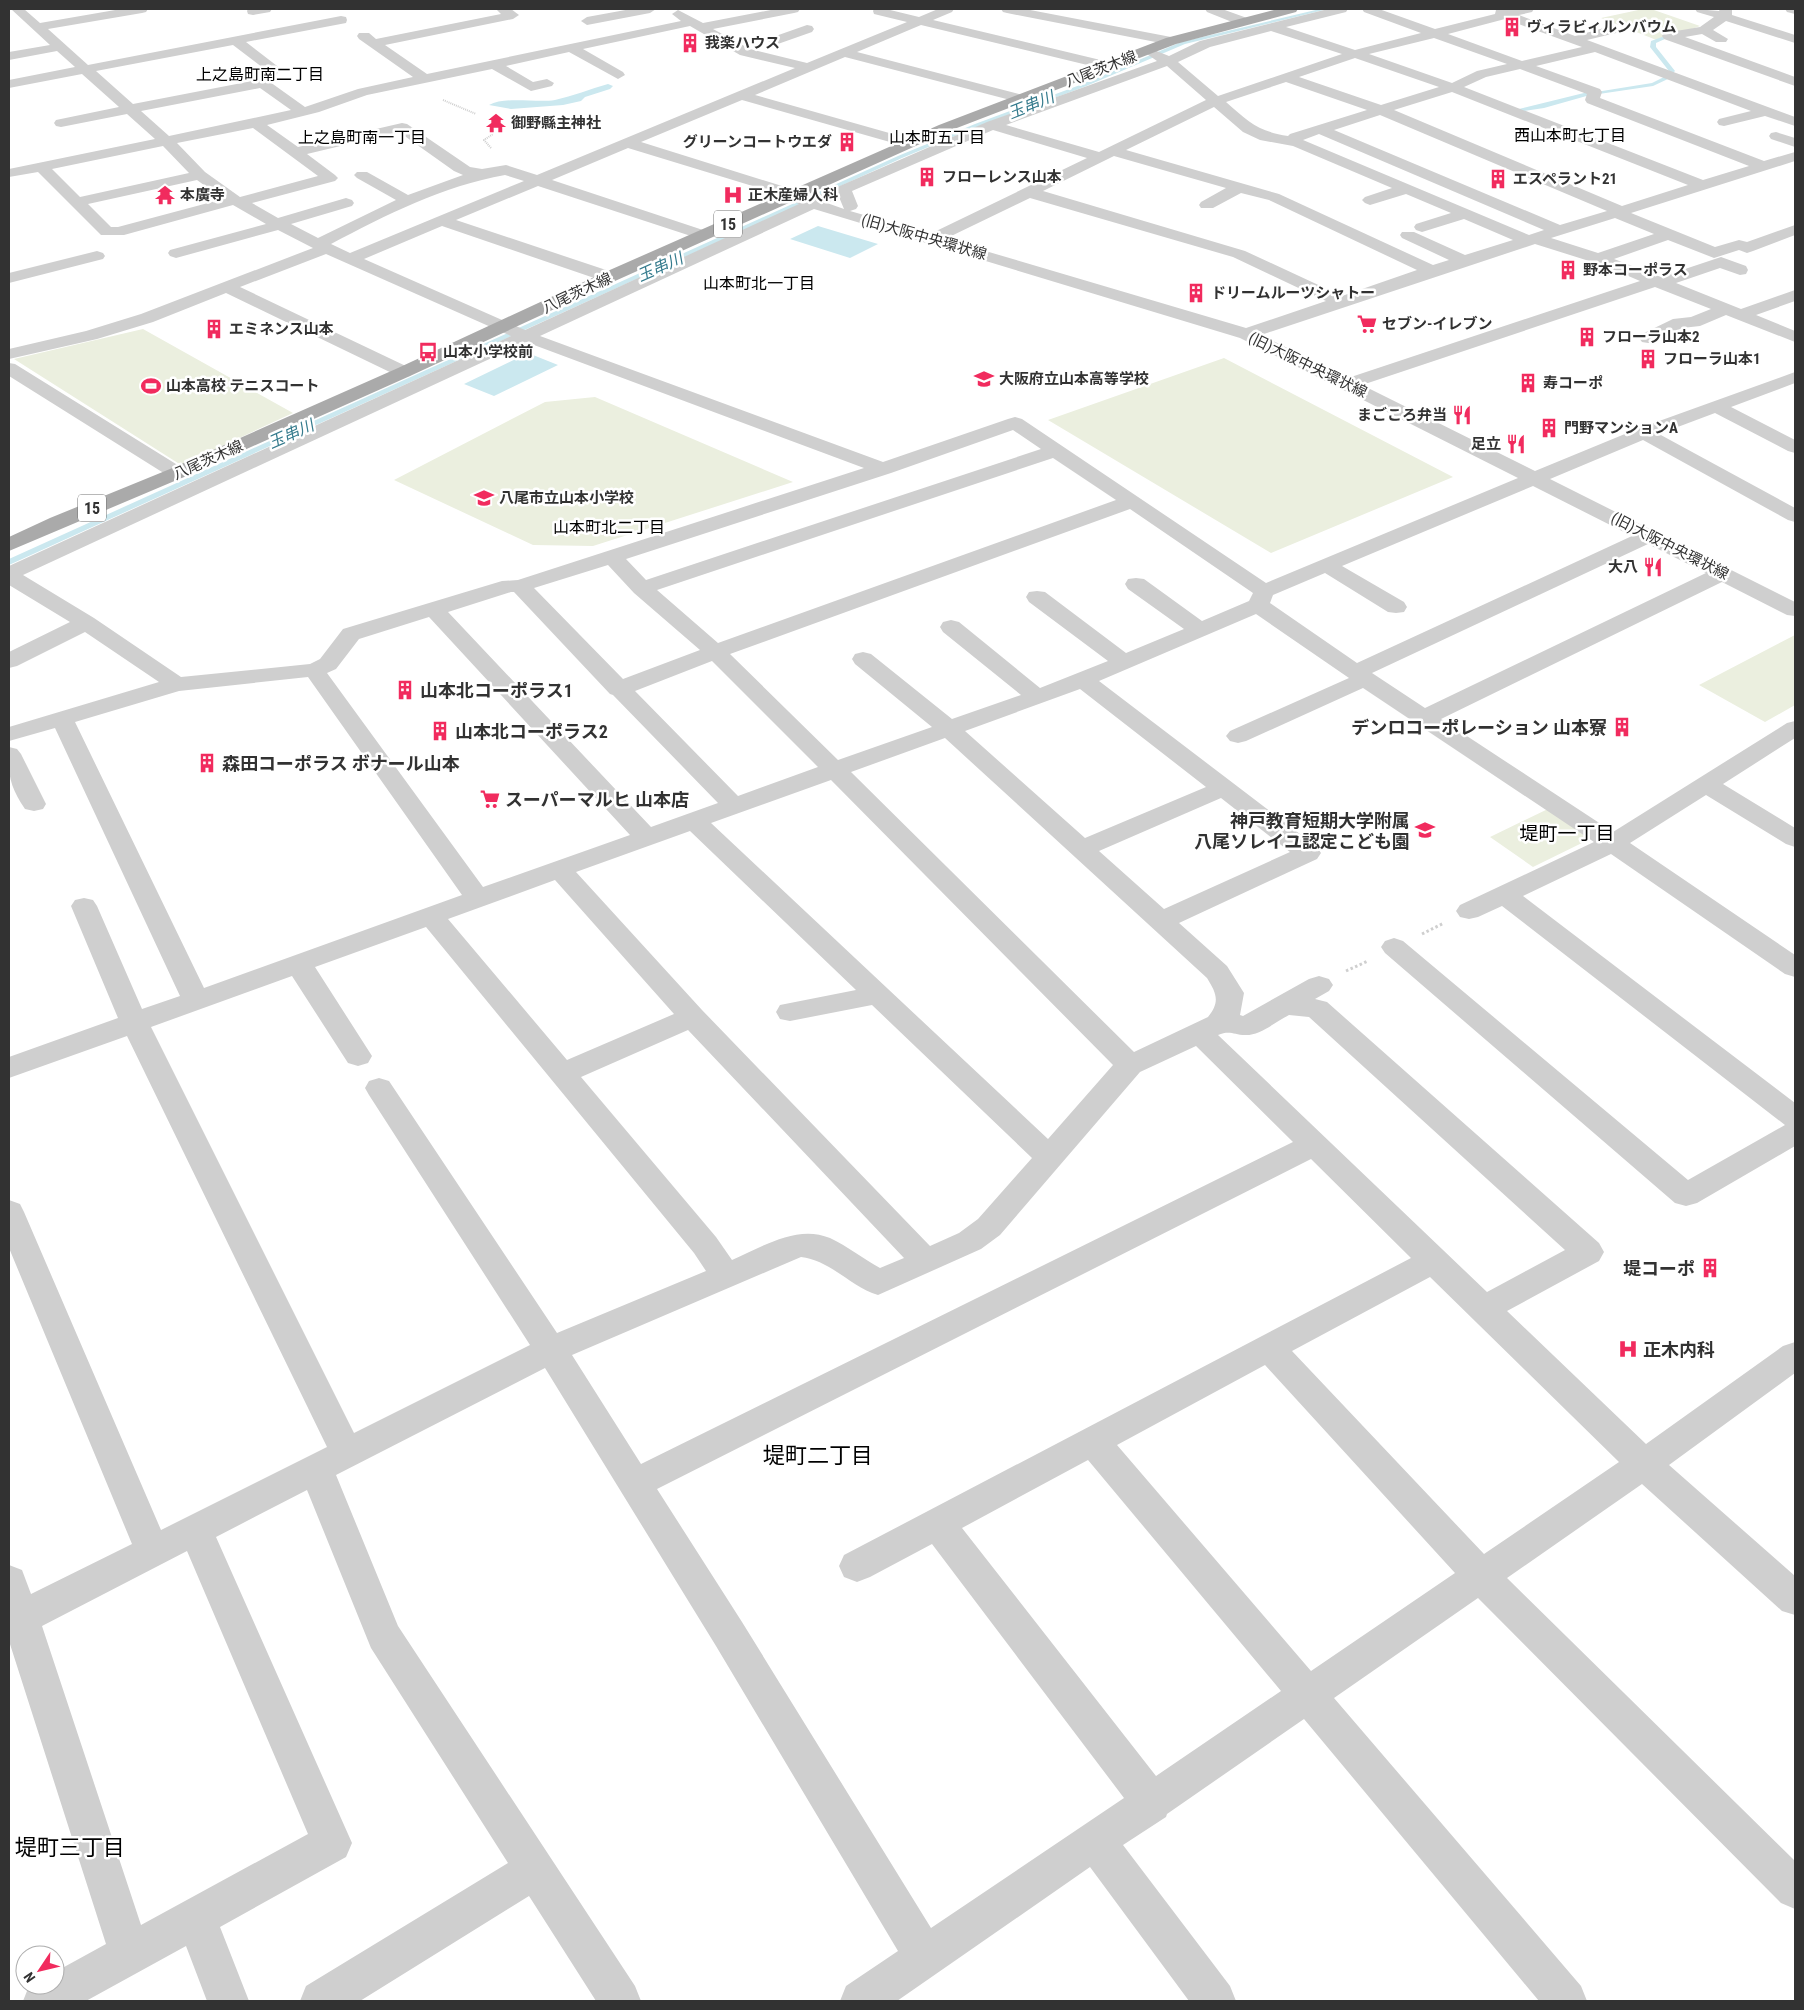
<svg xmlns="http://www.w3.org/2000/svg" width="1804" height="2010" font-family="'Roboto Condensed','Noto Sans JP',sans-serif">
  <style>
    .green { fill: #ebefdf }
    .water { fill: #cbe8ef }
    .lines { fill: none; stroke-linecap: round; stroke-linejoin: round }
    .stream { fill: #cbe8ef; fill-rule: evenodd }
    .path-far1 { stroke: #cfcfcf; stroke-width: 2; stroke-dasharray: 1 1; stroke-linecap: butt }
    .path { stroke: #cfcfcf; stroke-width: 3; stroke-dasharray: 2.5 2.5; stroke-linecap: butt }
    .minor { fill: #cfcfcf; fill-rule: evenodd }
    .major { fill: #aaa; fill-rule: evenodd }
    .labels { text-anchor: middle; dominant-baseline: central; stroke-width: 5; stroke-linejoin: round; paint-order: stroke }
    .far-poi-label { font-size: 15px; font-weight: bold; fill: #323232; stroke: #fff; text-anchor: start }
    .far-street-label { font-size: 15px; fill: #323232; stroke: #fff }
    .far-neighbourhood-label { font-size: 16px; fill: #000; stroke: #fff }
    .far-water-label { font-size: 16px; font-style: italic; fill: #357b8d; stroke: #fff }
    .shield { fill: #fff; stroke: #707070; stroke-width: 1 }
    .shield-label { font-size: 16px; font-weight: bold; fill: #323232 }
    .poi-label { font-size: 18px; font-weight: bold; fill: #323232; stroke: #fff; text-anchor: start }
    .neighbourhood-label { font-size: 19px; fill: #000; stroke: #fff }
    .near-neighbourhood-label { font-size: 22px; fill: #000; stroke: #fff }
  </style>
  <rect width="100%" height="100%" fill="#fff"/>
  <!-- green -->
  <path class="green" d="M1643,9H1651L1700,26L1659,41L1601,18Z
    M143,329L293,413L181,465L14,359Z
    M1224,358L1453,477L1271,553L1048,420Z
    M595,397L793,482L593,546L533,545L394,480L545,402Z
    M1795,635V705L1765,722L1699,685Z
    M1550,808L1583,830L1586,841L1533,867L1490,837Z"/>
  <!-- water -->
  <path class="water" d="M608,84L613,86L610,89L585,97L581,101L563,105L511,109L489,105C505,96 536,103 555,100C573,96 590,89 608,84Z
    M818,226L878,244L850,258L790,239Z
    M528,353L558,365L494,396L464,384Z"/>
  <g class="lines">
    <!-- stream -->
    <path class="stream" d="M1320,9H1328L1185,44L1084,87L979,126L902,158L9,565V559L898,156L975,124L1080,85L1181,42Z
      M1662,37L1667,38L1656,43V47L1675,71L1670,76L1667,74L1669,71L1650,47L1651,41Z
      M1668,75L1670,78L1653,86L1599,94L1596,92L1652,83Z
      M1588,92L1590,95L1544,108L1518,112L1515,110Z"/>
    <!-- path-far1 -->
    <path class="path-far1" d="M443,100L476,114
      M491,148L484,140L493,134"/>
    <!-- path -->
    <path class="path" d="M1422,934L1444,923
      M1346,971L1368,961"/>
    <!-- minor -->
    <path class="minor" d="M11,9H24L40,23L121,9H148L146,12L142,13L48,29L88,65L341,16L346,17L347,20L346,23L246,42L281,69L270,82L305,107L358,89L413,77L359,39L357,36L359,33H369L376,39L501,14L496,9H511L519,15L513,19L385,45L427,74L681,21L672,14L678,10L703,23L776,9H800L798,12L794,13L713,29L750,49L807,63L907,22L874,14L873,11L874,9H886L919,17L938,9H954L952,12L933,20L1113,63L1115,66L1108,70L921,25L857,52L1027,96L1029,99L1027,102L1022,103L845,57L755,95L914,140L916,143L914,146H904L742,100L641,142L782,186L812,198L987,122L1157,61L1147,54L1149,51L1154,50L1169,56L1200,41L1328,9H1348L1346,12L1286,27L1355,50L1421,33L1364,12L1362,9H1379L1435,29L1495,14L1496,10L1534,9L1532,12L1519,15L1575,36L1611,26L1616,27L1618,30L1616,33L1587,40L1795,117V126L1765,116L1724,126L1719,125L1717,122L1719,119L1751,111L1595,52L1536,66L1600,89L1602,92L1600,98L1764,161L1795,152V161L1631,213L1715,247L1739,240L1747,242L1795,225V235L1753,251L1747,253L1739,250L1714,258L1668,240L1614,259L1661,277L1721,257L1746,266L1748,270L1746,274L1740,275L1720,268L1676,283L1741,309L1795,290V301L1756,315L1795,331V342L1726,315L1700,326L1682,328L1654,342L1648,343L1642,342L1639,338L1642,334L1673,319L1691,317L1711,309L1655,287L1362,385L1535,471L1637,429L1795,372V383L1731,407L1795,440V453L1788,451L1715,413L1659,434L1795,508V522L1788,520L1643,440L1550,479L1795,602V616L1787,615L1722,582L1441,719L1613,832L1787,723L1795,721V738L1723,784L1795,828V847L1786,844L1706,795L1630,843L1795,955V977L1785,974L1611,854L1523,896L1795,1103V1146L1697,1203L1686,1206L1675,1203L1385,953L1381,947L1385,941L1394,938L1403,941L1688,1180L1785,1125L1502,906L1478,917L1469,919L1460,917L1456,911L1460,905L1594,842L1363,688L1246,741L1238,743L1230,741L1226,736L1230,731L1349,678L1256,614L1099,681L1317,847L1321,853L1317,859L1179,923L1227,966L1244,993L1240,1015L1243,1016L1309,979L1319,976L1329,979L1333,985L1329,991L1315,999L1327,1002L1599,1243L1604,1252L1599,1261L1507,1311L1646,1444L1783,1346L1795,1342V1373L1669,1465L1795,1576V1615L1782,1611L1642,1484L1507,1578L1795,1861V1909L1781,1903L1478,1598L1334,1698L1581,1986L1587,2001H1539L1304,1719L1167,1814L1166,1817L1123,1845L1230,1986L1236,2001H1189L1090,1867L897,2001H840L846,1986L898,1951L716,1646L545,1368L336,1475L398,1626L635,1986L641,2001H596L529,1896L360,2001H300L306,1986L508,1863L371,1648L307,1490L216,1537L352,1843L346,1857L220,1927L249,2001H207L186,1946L86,2001H23L29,1986L55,1985V1972L106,1944L9,1641V1565L22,1570L31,1594L132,1544L9,1248V1200L20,1204L24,1212L161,1530L327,1447L127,1036L9,1078V1057L118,1018L71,906L75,900L84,898L93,900L97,906L142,1009L180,996L55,728L9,741V727L159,682L85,632L17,666L9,668V652L70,622L9,585V566L511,336L326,254L240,287L410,368L413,372L410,376L404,377L398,376L226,293L153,322L97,339L9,359V349L86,331L141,314L313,248L278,230L176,258L170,256L168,253L170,250L266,224L233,205L124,235H101L38,172L9,177V169L155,139L127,114L61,127L56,126L54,123L56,120L119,107L82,74L9,88V80L75,67L57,51L9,60V52L50,45ZM1505,19L1582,47L1522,61L1448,34ZM690,26L740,55L795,68L537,175L506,165L482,169L470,167L407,124L402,123L298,147L267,125L319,112L367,95L492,69L531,91L552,86L554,83L547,79L533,82L506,66L569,52L618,79L625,75L623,72L583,49ZM1271,31L1342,54L1218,96L1178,62L1210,47ZM1434,38L1507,64L1477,71L1452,83L1369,54ZM233,45L266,70L257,80L133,104L96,71ZM1355,58L1439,87L1381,105L1299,77ZM1167,66L1206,100L1099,152L1006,125ZM1520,69L1587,94L1585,100L1587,103L1749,166L1703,180L1464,87L1486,77ZM1286,82L1367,110L1290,134L1288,136C1257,131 1249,122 1226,102ZM260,88L291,110L169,136L141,111ZM1452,92L1688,185L1622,206L1394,110ZM1214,107L1243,132L1260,140L1293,146L1392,188L1365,197L1362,200L1365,203L1370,205L1406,194L1451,213L1416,224L1414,227L1416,230L1422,232L1464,219L1513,240L1465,255L1414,232H1402L1400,235L1402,238L1449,260L1433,265L1279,194L1126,150ZM1380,115L1607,211L1560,225L1334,130ZM253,128L318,176L240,197L205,172L177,143ZM993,130L1087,158L930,234L850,211L856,209L858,206L852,191ZM399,132L454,171L463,175L408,195L367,172H357L354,175L357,178L396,200L318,238L291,224L352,206L354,203L352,200L346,198L278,218L252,203L335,181L338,178L335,175L307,154ZM1319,134L1544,230L1529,235L1303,140ZM163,146L189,173L80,197L52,169ZM628,148L772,192L799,204L525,330L364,259L442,226L603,281H615L617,277L615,273L456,220L538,186L697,238H709L711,235L709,232L552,180ZM1114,156L1226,188L1201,202L1199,205L1201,208H1213L1241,193L1269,200L1417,270L1342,296L1245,251L1043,191ZM505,175L524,181L350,253L331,244C386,215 443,186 505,175ZM197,180L223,199L118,227H111L88,204ZM839,197L844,209L827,203ZM1030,198L1233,257L1326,301L1246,328L945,239ZM814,209L1240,338L1518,478L1266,583L1022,419L1015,417L1008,419L883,462L540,336ZM1615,218L1654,234L1598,253L1551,238ZM1535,244L1605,266L1640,281L1348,378L1261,335ZM526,342L864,468L518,580L502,581L343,629L320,659L310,664L181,677L94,618L23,575ZM1013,430L1041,449L646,580L626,559L891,473ZM1053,458L1116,500L718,643L657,590ZM1533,486L1632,536L1357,663L1270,603L1273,595L1325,573L1388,612L1396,613L1404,612L1407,607L1404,602L1342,566ZM1130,509L1253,593L1249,601L1202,621L1144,579L1136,578L1128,579L1125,584L1128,589L1184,629L1126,653L1045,592L1037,591L1029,592L1026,597L1029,602L1108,661L1040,688L959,622L951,620L943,622L940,627L943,632L1021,695L952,719L871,654L863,652L855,654L852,659L855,664L932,727L838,760L730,654ZM1648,544L1706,573L1425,708L1372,673ZM608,565L634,593L700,650L623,679L534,588ZM511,592H514L610,694L613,695L718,803L651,827L448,612ZM429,617L630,835L483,887L327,673L336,669L359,639ZM712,661L818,767L738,796L635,691ZM308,677L462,895L204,988L75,722L179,691ZM1080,689L1206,787L1085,838L965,731ZM945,738L1207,978C1217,994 1220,1002 1208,1017L1134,1052L851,772ZM831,780L1113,1065L1048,1139L711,823ZM1221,798L1290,852L1164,909L1099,851ZM690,831L856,990L780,1005L776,1012L780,1019L790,1021L872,1005L1032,1158L978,1219L959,1233L930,1246L702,1010L576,872ZM555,880L674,1014L567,1060L448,919ZM426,927L694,1253L706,1271L557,1333L389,1081L379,1078L369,1081L365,1088L369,1095L530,1345L354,1433L151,1027L292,976L348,1063L358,1066L368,1063L372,1056L315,967ZM1289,1015L1309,1017L1565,1250L1487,1292L1218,1035C1230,1030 1234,1035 1245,1035C1259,1036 1277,1021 1289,1015ZM688,1030L904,1258L880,1268C864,1259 847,1246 830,1238C797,1224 762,1247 732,1260L716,1237L581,1077ZM1196,1046L1293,1142L641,1464L572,1355L801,1257C830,1260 851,1287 878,1295L981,1249L1000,1235L1140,1072ZM1311,1159L1411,1258L844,1555L839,1566L844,1577L857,1582L870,1577L932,1544L1124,1798L931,1928L742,1622L657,1489ZM1430,1277L1619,1462L1484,1554L1292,1351ZM1265,1365L1455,1573L1311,1671L1117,1445ZM1088,1460L1281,1691L1156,1776L962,1528ZM187,1551L308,1834L141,1925L42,1626Z
      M248,9H272L270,12L253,15L248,14L247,11Z
      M631,9H656L650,13L587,25L581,21L587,17Z
      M1001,9H1025L1171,37L1178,41L1171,45L1007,13L1003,12Z
      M1205,9H1222L1247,18L1248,21L1242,25L1237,24L1207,12Z
      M1695,9L1719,11L1720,9H1732V15L1795,35V43L1726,21L1713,30L1728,39L1726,42H1716L1702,34L1685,37L1795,77V86L1664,39L1662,36L1664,33L1700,27L1714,17L1697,12Z
      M1785,9H1795V14L1787,12Z
      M807,25L812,26L814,29L812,32L775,45L768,41L770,38Z
      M1776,132L1795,138V147L1771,139L1769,136L1771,133Z
      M97,251L103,253L105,256L103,259L9,283V273Z
      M9,363L15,364L184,469L187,473L184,477L177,479L170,477L9,376Z
      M9,747L17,749L21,754L46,804L43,809L34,811L25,809C10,787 7,773 9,747Z"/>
    <!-- major -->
    <path class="major" d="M1278,9H1298L1296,12L1176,44L949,131L615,281L410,376L184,477L9,551V537L50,518L170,469L398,368L603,273L939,125L1166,38Z"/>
  </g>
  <!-- icons -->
  <defs>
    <symbol id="building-bare" viewBox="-9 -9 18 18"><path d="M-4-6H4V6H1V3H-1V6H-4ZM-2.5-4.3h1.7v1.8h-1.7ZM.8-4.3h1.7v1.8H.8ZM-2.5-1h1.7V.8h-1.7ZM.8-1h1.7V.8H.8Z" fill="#f12b5e" stroke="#fff" stroke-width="2.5" paint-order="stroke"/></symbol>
    <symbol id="temple-bare" viewBox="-9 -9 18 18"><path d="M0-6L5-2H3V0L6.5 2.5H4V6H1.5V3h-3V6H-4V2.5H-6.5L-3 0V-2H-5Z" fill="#f12b5e" stroke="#fff" stroke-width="2.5" paint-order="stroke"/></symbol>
    <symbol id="hospital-bare" viewBox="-9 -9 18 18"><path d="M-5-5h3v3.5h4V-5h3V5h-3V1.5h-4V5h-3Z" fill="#f12b5e" stroke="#fff" stroke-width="2.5" paint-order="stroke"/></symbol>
    <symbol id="supermarket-bare" viewBox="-9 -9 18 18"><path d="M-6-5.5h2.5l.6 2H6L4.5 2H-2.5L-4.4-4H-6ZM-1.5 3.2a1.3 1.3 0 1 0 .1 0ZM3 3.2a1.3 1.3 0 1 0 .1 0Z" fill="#f12b5e" stroke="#fff" stroke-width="2.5" paint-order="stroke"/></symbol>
    <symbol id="bus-bare" viewBox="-9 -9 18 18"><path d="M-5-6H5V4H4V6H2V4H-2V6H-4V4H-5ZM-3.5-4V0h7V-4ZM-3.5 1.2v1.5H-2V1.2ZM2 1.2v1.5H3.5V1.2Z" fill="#f12b5e" stroke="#fff" stroke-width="2.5" paint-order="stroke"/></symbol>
    <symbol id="school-bare" viewBox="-9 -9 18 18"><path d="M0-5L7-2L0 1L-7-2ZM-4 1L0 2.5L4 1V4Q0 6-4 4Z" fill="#f12b5e" stroke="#fff" stroke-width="2.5" paint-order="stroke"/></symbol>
    <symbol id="stadium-bare" viewBox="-9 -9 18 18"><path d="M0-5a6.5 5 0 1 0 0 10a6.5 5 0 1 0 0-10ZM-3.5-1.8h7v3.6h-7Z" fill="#f12b5e" stroke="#fff" stroke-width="2.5" paint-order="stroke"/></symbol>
    <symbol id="restaurant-bare" viewBox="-9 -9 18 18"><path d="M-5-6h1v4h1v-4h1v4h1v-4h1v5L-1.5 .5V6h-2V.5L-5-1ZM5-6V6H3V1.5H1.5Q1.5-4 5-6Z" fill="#f12b5e" stroke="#fff" stroke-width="2.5" paint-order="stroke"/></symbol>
  </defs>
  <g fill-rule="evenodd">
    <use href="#building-bare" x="1498" y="13" width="28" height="28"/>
    <use href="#building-bare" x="676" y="29" width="28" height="28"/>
    <use href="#temple-bare" x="482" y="109" width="28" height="28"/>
    <use href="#building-bare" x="833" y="128" width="28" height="28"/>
    <use href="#building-bare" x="913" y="163" width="28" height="28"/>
    <use href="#building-bare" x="1484" y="165" width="28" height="28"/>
    <use href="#temple-bare" x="151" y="181" width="28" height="28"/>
    <use href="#hospital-bare" x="719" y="181" width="28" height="28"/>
    <use href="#building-bare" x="1554" y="256" width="28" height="28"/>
    <use href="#building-bare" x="1182" y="279" width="28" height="28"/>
    <use href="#supermarket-bare" x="1353" y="310" width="28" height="28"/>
    <use href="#building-bare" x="200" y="315" width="28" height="28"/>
    <use href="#building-bare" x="1573" y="323" width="28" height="28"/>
    <use href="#bus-bare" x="414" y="338" width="28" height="28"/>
    <use href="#building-bare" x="1634" y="345" width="28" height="28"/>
    <use href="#school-bare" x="970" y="365" width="28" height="28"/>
    <use href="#building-bare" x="1514" y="369" width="28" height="28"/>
    <use href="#stadium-bare" x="137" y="372" width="28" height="28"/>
    <use href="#restaurant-bare" x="1448" y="401" width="28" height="28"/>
    <use href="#building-bare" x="1535" y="414" width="28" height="28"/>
    <use href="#restaurant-bare" x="1502" y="430" width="28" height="28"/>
    <use href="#school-bare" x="470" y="484" width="28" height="28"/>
    <use href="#restaurant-bare" x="1639" y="553" width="28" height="28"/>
    <use href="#building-bare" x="391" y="676" width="28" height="28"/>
    <use href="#building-bare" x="1608" y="713" width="28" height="28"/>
    <use href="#building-bare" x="426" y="717" width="28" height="28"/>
    <use href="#building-bare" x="193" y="749" width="28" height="28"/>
    <use href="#supermarket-bare" x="476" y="785" width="28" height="28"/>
    <use href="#school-bare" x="1411" y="816" width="28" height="28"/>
    <use href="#building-bare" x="1696" y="1254" width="28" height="28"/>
    <use href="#hospital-bare" x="1614" y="1335" width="28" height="28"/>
  </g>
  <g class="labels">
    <!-- far-poi labels -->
    <g class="far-poi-label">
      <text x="1527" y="27">ヴィラビィルンバウム</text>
      <text x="705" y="43">我楽ハウス</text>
      <text x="511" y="123">御野縣主神社</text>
      <text x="832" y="142" text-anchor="end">グリーンコートウエダ</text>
      <text x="942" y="177">フローレンス山本</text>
      <text x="1513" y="179">エスペラント21</text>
      <text x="180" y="195">本廣寺</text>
      <text x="748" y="195">正木産婦人科</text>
      <text x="1583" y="270">野本コーポラス</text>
      <text x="1211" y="293">ドリームルーツシャトー</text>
      <text x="1382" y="324">セブン-イレブン</text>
      <text x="229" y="329">エミネンス山本</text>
      <text x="1602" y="337">フローラ山本2</text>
      <text x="443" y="352">山本小学校前</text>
      <text x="1663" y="359">フローラ山本1</text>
      <text x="999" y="379">大阪府立山本高等学校</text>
      <text x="1543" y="383">寿コーポ</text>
      <text x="166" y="386">山本高校 テニスコート</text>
      <text x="1447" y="415" text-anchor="end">まごころ弁当</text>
      <text x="1564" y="428">門野マンションA</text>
      <text x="1501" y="444" text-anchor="end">足立</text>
      <text x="499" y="498">八尾市立山本小学校</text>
      <text x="1638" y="567" text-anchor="end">大八</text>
    </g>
    <!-- far-street labels -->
    <g class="far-street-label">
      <text transform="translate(1101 69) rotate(-21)">八尾茨木線</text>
      <text transform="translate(924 237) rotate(16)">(旧)大阪中央環状線</text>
      <text transform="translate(577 293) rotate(-25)">八尾茨木線</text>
      <text transform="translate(1308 365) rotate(26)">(旧)大阪中央環状線</text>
      <text transform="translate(208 460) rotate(-24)">八尾茨木線</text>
      <text transform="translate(1670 546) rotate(27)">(旧)大阪中央環状線</text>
    </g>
    <!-- far-neighbourhood labels -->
    <g class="far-neighbourhood-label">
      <text x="260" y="74">上之島町南二丁目</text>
      <text x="1570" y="135">西山本町七丁目</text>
      <text x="362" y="137">上之島町南一丁目</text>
      <text x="937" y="137">山本町五丁目</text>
      <text x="759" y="283">山本町北一丁目</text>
      <text x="609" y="527">山本町北二丁目</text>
    </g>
    <!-- far-water labels -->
    <g class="far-water-label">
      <text transform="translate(1031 105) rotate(-22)">玉串川</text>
      <text transform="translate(660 267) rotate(-24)">玉串川</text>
      <text transform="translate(291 434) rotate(-24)">玉串川</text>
    </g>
    <!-- shield labels -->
    <g class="shield">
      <rect x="714" y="210.5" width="28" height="27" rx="4"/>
      <rect x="78" y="494.5" width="28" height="27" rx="4"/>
    </g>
    <g class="shield-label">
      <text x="728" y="224">15</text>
      <text x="92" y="508">15</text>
    </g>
    <!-- poi labels -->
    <g class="poi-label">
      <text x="420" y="690">山本北コーポラス1</text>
      <text x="1607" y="727" text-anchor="end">デンロコーポレーション 山本寮</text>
      <text x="455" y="731">山本北コーポラス2</text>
      <text x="222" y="763">森田コーポラス ボナール山本</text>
      <text x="505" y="799">スーパーマルヒ 山本店</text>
      <text x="1410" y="820" text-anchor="end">神戸教育短期大学附属<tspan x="1410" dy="21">八尾ソレイユ認定こども園</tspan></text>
      <text x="1695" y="1268" text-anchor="end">堤コーポ</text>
      <text x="1643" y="1349">正木内科</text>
    </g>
    <!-- neighbourhood labels -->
    <g class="neighbourhood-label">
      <text x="1567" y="833">堤町一丁目</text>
    </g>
    <!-- near-neighbourhood labels -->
    <g class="near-neighbourhood-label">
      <text x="818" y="1455">堤町二丁目</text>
      <text x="70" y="1847">堤町三丁目</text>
    </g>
  </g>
  <!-- border -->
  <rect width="1804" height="2010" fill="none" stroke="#323232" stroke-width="20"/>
  <!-- north arrow -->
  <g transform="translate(40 1970) rotate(235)"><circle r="24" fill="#ffffff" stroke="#adadad"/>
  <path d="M0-4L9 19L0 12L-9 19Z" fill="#f12b5e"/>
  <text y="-8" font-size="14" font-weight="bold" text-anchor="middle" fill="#323232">N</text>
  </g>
</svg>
